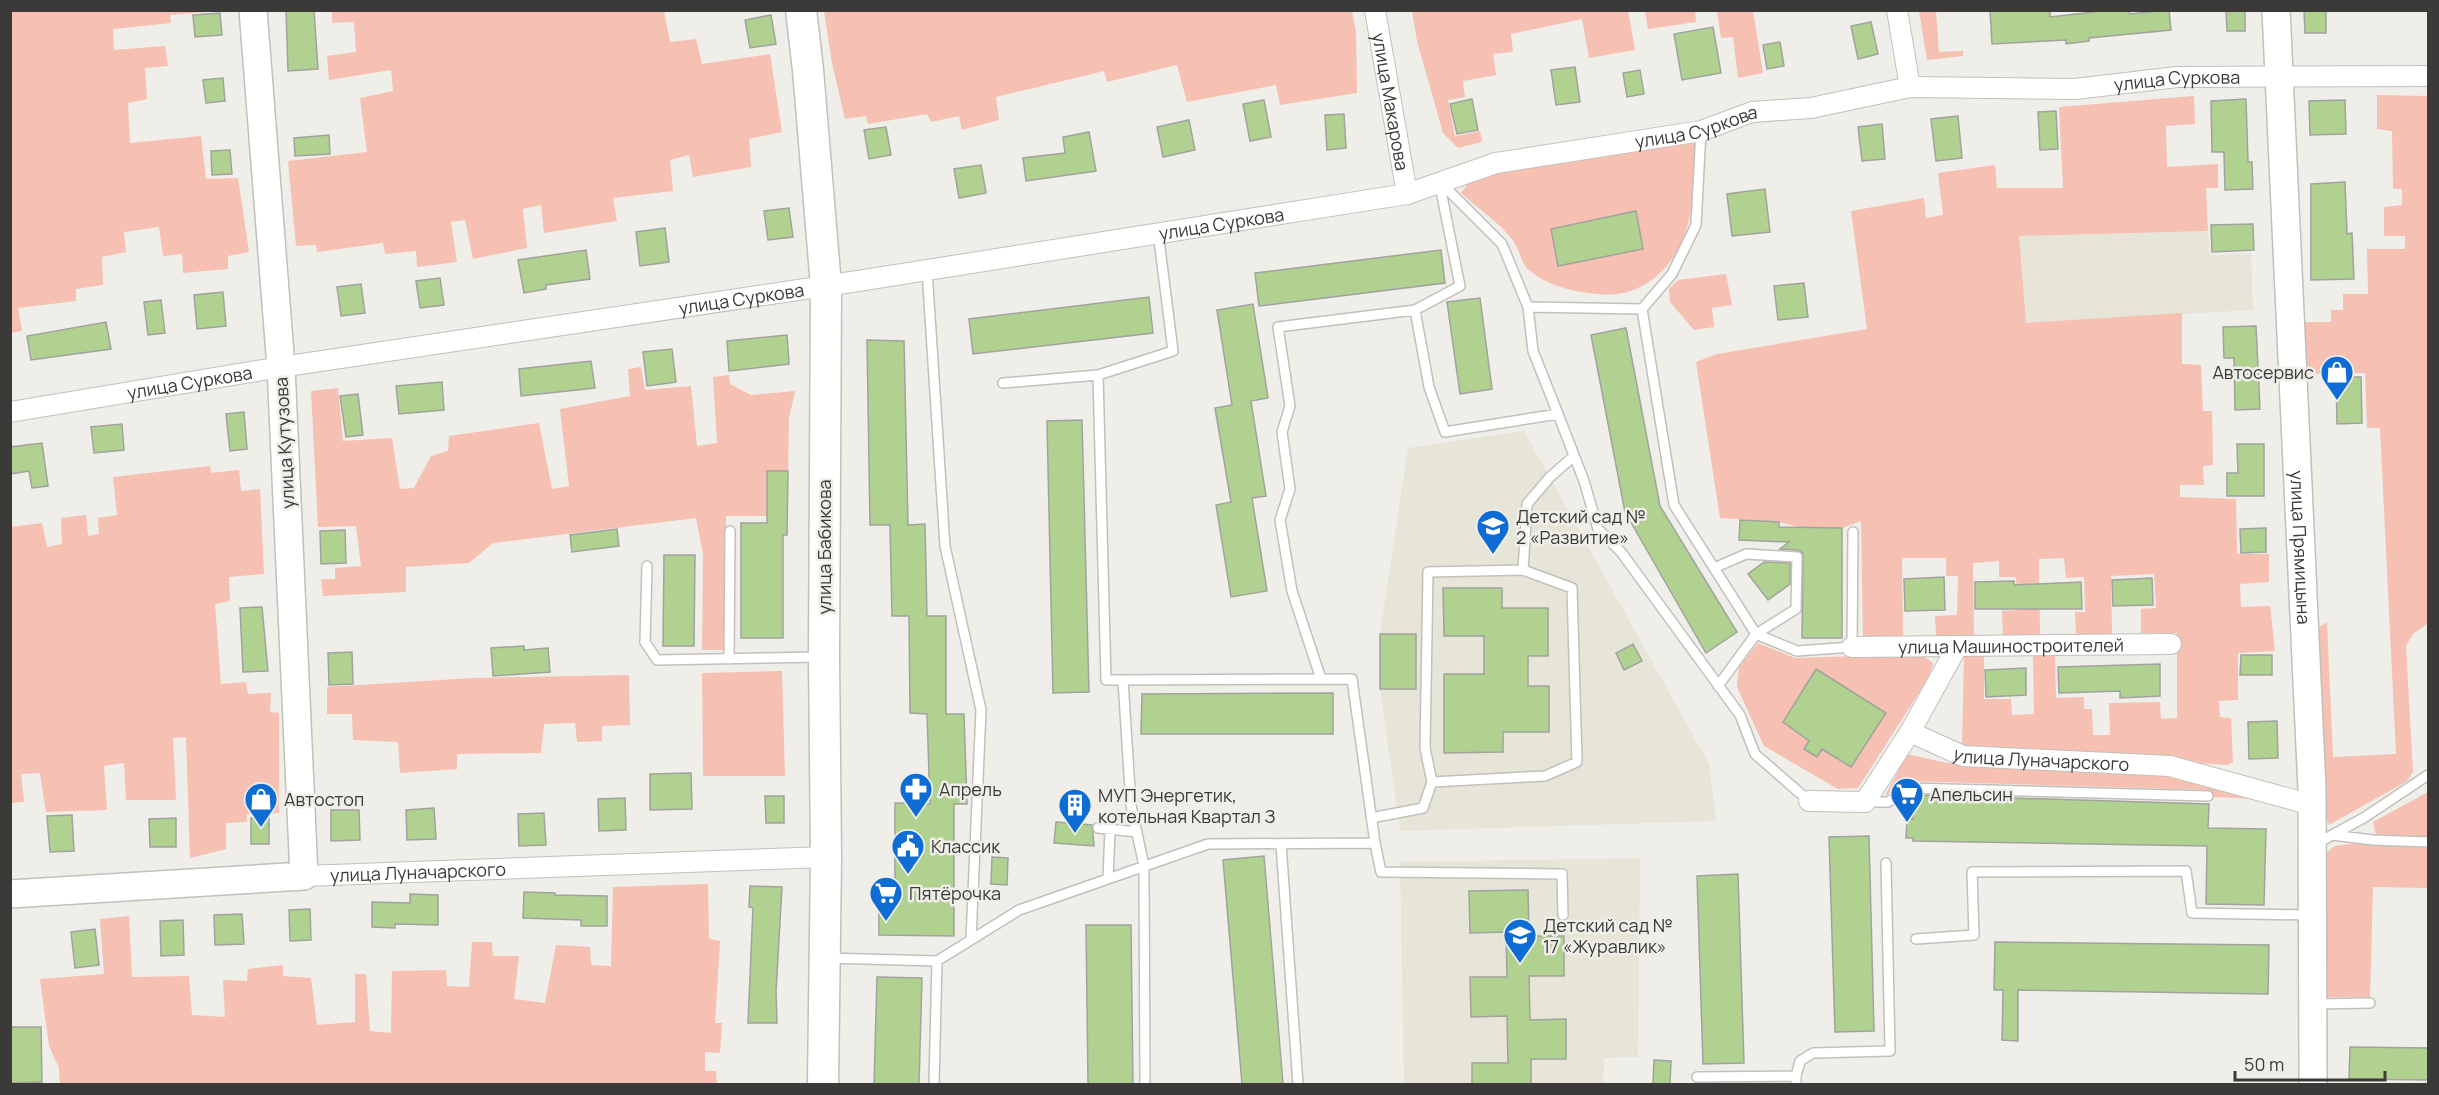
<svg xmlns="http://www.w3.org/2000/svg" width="2439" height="1095" font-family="Manrope,sans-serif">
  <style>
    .built { fill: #e6e5d8 }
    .green { fill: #f6c0b2 }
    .building { fill: #b0d190; stroke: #a1a39e; stroke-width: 1.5 }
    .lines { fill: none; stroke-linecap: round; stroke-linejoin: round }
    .lane-casing { stroke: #c1c0bb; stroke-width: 12 }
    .street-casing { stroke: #c1c0bb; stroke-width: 22 }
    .secondary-casing { stroke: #c1c0bb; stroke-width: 30 }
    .primary-casing { stroke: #c1c0bb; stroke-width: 33 }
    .lane { stroke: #fff; stroke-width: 9 }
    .street { stroke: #fff; stroke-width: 20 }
    .secondary { stroke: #fff; stroke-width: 27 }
    .primary { stroke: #fff; stroke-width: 30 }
    .labels { text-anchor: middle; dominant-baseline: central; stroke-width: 5; stroke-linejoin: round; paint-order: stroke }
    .street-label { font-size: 18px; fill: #3b3a38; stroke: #efeee9 }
    .poi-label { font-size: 18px; fill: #3b3a38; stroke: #efeee9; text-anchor: start }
  </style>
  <rect width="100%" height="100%" fill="#efeee9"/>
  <!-- built -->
  <path class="built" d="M2208,231L2210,255L2251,253L2253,310L2025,323L2019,236Z
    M1524,431L1709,764L1716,821L1400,831L1380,689V634L1408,448Z
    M1640,858L1638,1057L1604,1058L1603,1084H1404L1400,862Z"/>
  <!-- green -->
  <path class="green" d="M11,10L221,11L170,15L171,23L113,29L114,50L165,46L168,66L145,68L147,99L128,103L130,143L201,136L206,179L238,178L249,252L228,256V269L183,273L182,254L163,256L159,227L124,232L126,252L102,257L103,285L76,289V301L18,308L22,331L11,333Z
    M332,11H664L670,42L696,39L702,64L770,54L782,132L749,139L751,167L693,177L689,155L670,160L673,191L613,198L617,221L544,233L541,205L523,209L527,248L473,259L465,220L451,222L457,262L417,267L416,251L385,254L383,243L317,252L316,245L296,246L288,161L367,152L360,98L393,91L391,70L329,80L327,56L356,52L354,22L332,23Z
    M824,11H1352L1356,32L1357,93L1280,105L1276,85L1187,102L1177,65L1107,82L1104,71L996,97L999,120L962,130L959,116L931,122L927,114L868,124L866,116L845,119L832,63Z
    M1412,11H1628L1635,50L1589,58L1582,19L1511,34L1513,52L1493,54L1496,75L1463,81L1465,97L1448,100L1455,136L1480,131L1482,142L1458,148L1443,133L1417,41Z
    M1645,11H1695L1696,22L1648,29Z
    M1717,11H1753L1763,73L1738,78L1733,37L1721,38Z
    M1919,11H1936L1939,52L1963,51V56L1927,60Z
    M2377,95L2428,96V623L2413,634L2406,646L2413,772L2407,781L2329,825L2325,817L2315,630L2327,622L2333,757L2396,754L2380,428H2367L2365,373L2303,374L2300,322H2331V310H2343V294H2368L2367,249H2405V236H2384V207L2402,205V189H2393L2392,131L2377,129Z
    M2194,96L2195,124L2166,126L2167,167L2218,164V188H2206L2208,231L2019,236L2026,323L2182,313V364L2201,365L2203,411H2212L2213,465L2203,466L2204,485H2180V497L2236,499L2237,554H2269V582L2240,584L2241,607L2270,606L2275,651L2238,653V700L2219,701L2220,717L2231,718L2233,762L2227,765L1962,747L1964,656L1984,655V699H2011L2012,715L2034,714L2033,655L2055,654L2056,698L2084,697V709H2092L2093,735H2110L2109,703L2160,702L2161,719L2177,718V633H2141V609L2156,608L2154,574L2111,576L2112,634L2076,635L2075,612H2085L2084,577L2066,578L2064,558L2039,559L2040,636L2003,637L2002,611L2018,610L2016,577H1999V561L1973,563L1974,637L1936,636L1935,616L1957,615L1958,576H1946V558H1902L1903,637L1863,638L1861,521L1842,528H1803L1779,522L1720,518L1696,362L1717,354L1867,329L1851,211L1924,198L1926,218L1943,215L1938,173L1995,165L1997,188H2063L2059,107Z
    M1688,139L1696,146C1694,167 1695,190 1691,210C1683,259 1649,300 1597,294C1572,291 1549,287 1529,270C1521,264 1520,251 1514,242C1504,226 1476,207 1461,193L1472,179L1493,172Z
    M1726,274L1732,305L1712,308L1714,327L1694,330L1670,302L1669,289L1678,280Z
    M641,367L645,390L691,386L697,446L717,443L713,377L729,375L730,384L751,395L795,391L789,419L788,471H767V516H726L725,650H702L703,554L696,518L493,543L469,563L406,567V592L323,596L321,579H335V568L361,566L356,526L318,527L311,391L338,388L343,441L392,438L400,489L414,488L431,456L448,451L449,436L539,423L552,489L569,486L560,409L630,396L628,369Z
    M210,466L211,473L239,470L241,491L260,489L264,574L229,577L230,601L215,604L221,684L246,682L248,694L271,693L270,712L279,713V813L247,814V822L226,823V849L190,858L186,737L173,738L176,800H126L124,763L104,766L107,810L46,812L40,773L21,774L24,802L11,803V527L42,523L47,547L62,544L61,518L86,515L88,536L99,534L98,518L117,515L113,477Z
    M1758,643L1795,658L1921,654L1933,663L1929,677L1858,788L1838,789L1764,746L1737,687L1739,667Z
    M782,671L785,776H703L702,673Z
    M629,675L630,725L602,726V741L577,742L575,723L544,724L541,753L457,754V769L400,773L398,742L353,740L352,714H327V687L473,678Z
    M1907,754L1947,763L2169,774L2260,799L2211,797L2210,790L1907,781L1885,796Z
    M2428,792V837L2376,834L2373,822Z
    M2358,843L2428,846V888L2373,887L2370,997H2326L2321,993L2322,856L2335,846Z
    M708,884L709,939L720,941L715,1023H722L720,1053L705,1052V1071H716L717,1084H60L59,1068L49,1046L40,979L104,974L100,919L129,916L132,977L189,976L192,1015L225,1017L223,980L247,981L248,969L283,965V976L311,978L317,1025L355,1022V974H366L370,1031L391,1033L392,971L446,970L447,986L469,987L472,942H492L493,956H519L514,999L545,1003L556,945L590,947L591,965L611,966L613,887Z"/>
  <!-- building -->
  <path class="building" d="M286,10H314L318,69L288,71Z
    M1990,10H2050V17L2111,10H2129L2130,14L2169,10L2171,30L2089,38V41L2066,44V40L1992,44Z
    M2226,10H2245V31H2227Z
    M2304,10H2326V33H2305Z
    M220,13L222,35L195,37L193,15Z
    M771,15L776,44L750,48L745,20Z
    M1871,22L1878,54L1858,59L1851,26Z
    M1713,27L1721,73L1682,80L1674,34Z
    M1780,42L1784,66L1767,69L1763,45Z
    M1575,67L1580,102L1556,105L1551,70Z
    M1640,70L1644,94L1627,97L1623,73Z
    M223,78L225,101L206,103L203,80Z
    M1472,99L1478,130L1457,134L1450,104Z
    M2246,99L2248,162H2252L2253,189L2225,190L2224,152H2212L2211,101Z
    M1264,100L1271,137L1250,141L1243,104Z
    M2345,100L2346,134L2310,135L2309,101Z
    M2056,111L2058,149L2040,150L2038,112Z
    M1344,114L1346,148L1327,150L1325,115Z
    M1958,116L1962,158L1936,161L1931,119Z
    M1189,120L1195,150L1163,157L1157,127Z
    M1882,124L1885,159L1862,161L1858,127Z
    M886,127L891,155L869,159L864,130Z
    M1089,132L1096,171L1026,181L1023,158L1065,153L1063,137Z
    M329,135L330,154L295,156L294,138Z
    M230,150L232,174L212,175L211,151Z
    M981,165L986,193L959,198L954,169Z
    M2345,182L2347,234L2352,233L2354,279L2311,280V184Z
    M1765,189L1770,232L1732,236L1727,194Z
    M789,208L793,237L768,240L764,211Z
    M1636,211L1643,249L1558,266L1551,229Z
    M2253,224L2254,250L2212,252L2211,225Z
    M665,228L669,262L640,266L636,232Z
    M586,250L590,279L546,285V289L524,293L518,260Z
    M1441,250L1445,283L1259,306L1255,273Z
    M440,278L444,305L420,308L416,281Z
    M1804,283L1808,317L1778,320L1774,286Z
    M361,284L365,313L341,316L337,287Z
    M223,292L226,326L197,329L194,295Z
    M1149,297L1153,333L973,354L969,319Z
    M1480,298L1492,389L1460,394L1447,302Z
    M161,300L165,333L148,335L144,302Z
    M1253,304L1268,398L1251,401L1266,496L1252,498L1267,591L1231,597L1216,505L1231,502L1215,408L1232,405L1217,310Z
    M106,322L111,349L31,360L27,336Z
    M2256,326L2260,409L2235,410L2234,358H2224L2223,327Z
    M1626,328L1660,506L1737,632L1706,653L1625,512L1591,335Z
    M787,335L789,364L729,371L727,341Z
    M867,340L904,341L908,525L925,524L927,616H946V714H964L967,804H954V936L879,935V899H895V803L930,804L927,714L910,713L909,616H892L890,525H870Z
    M672,349L676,382L647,386L643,352Z
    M591,361L595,388L521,396L519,369Z
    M2336,377H2361L2362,423L2337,424Z
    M442,382L444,410L399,414L396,386Z
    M358,394L363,435L346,437L340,396Z
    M244,412L247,449L230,451L226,414Z
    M1082,420L1089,692L1053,693L1047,421Z
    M122,424L124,450L94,453L91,427Z
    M42,443L48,486L32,488L29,471L10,474V447Z
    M2237,444H2264V496H2227V473H2238Z
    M767,471H788L787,535H783V638H741V523H767Z
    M1740,520L1779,522V527L1842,528V638H1802L1803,553L1797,550L1780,549L1789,542L1739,540Z
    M2266,528V552L2241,553L2240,529Z
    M617,529L619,546L572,552L570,535Z
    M345,530L346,563L321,564L320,531Z
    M664,555H695L694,646H663Z
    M1764,562L1790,563V584L1768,600L1748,574Z
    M1944,577L1945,610L1905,611L1904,579Z
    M2152,578L2153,605L2113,606L2112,580Z
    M2014,581V585L2081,582L2082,609H1975V582Z
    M1443,588H1502V608H1548V656H1528V686H1549V732H1503V752L1444,753V674H1484V636H1444Z
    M262,607L268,671L243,672L240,608Z
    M1380,634H1416V689H1380Z
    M1633,644L1642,661L1624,670L1616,653Z
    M524,646V650L548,648L550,672L493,676L491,648Z
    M352,652L353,684L329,685L328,653Z
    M2241,655H2272V675H2240Z
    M2160,664V696L2120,698V691L2059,693L2058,667Z
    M2026,668V695L1986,697L1985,670Z
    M1816,669L1886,713L1851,767L1822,749L1817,757L1804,749L1809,741L1783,722Z
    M1333,693V734H1141L1142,694Z
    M2277,721L2278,758L2249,759L2248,722Z
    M691,773L692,809L650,810V774Z
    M1914,795L2209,804L2208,828L2266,829L2264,905L2206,904L2207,846L1913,841V838H1906L1907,818L1913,819Z
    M765,796H784V823H766Z
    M625,798L626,830L599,831L598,799Z
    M434,808L436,839L407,840L406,810Z
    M331,810H359L360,840L331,841Z
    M544,813L546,845L519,846L518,814Z
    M72,815L74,851L50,852L47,816Z
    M176,818V847H150L149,819Z
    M251,818H269V844H251Z
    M1056,822L1092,825L1094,846L1054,843Z
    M1869,836L1874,1031L1835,1032L1829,837Z
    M1264,856L1283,1084H1242L1223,860Z
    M992,857L1008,858L1007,885L991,884Z
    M1738,874L1744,1063L1703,1064L1697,876Z
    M750,886L782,887L776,991L777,1023H748L753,908L749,907Z
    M1528,890L1529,936H1564V976H1529L1530,1020L1566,1019V1059H1531V1084H1472V1063H1508L1507,1016L1471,1017L1470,977H1507L1506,932L1470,933L1469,891Z
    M524,892L555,893V895L607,896V926H581V920L523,918Z
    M410,894L438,895V925L395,924V928L372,927V902L410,903Z
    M310,909L311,940L290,941L289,910Z
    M242,914L244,944L215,945L214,915Z
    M183,920L184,955L161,956L160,921Z
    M1086,925H1131L1133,1084H1088Z
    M95,929L99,965L75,968L71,932Z
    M1995,942L2269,945L2268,994L2018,990V1041L2002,1040L2003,990H1994Z
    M877,977L922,978L919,1084H874Z
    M10,1027H41L42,1082L10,1083Z
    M2350,1047L2428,1048V1080L2349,1079Z
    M1654,1060L1671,1061L1670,1084H1653Z"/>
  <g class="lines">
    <defs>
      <path id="lane" d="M1440,182L1502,244L1528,307L1533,351L1558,414
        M927,270L945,546L981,710L971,939
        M1528,307L1642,309L1672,274L1696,225L1701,131
        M1642,309L1674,505L1756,634L1718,686
        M1415,310L1429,387L1445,432L1558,414L1584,481L1598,529L1621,552L1740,715L1755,754L1809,801
        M1003,383L1098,375
        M647,566L645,642L657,660L821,657
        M1714,568L1746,554L1797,557L1796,609L1756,634
        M1523,570L1527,504L1550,477L1574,456
        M1756,634L1797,651L1852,647L1853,532
        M729,659L730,531
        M1321,679L1292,591L1280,520L1290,489L1282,432L1290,406L1278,327L1415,310L1460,286L1439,181
        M1123,680L1131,805L1144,866L1145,1084
        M1865,802H1888L1910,788L2208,796
        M1371,818L1423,808L1432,782L1545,776L1577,762L1572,588L1523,570L1428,572L1425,748L1432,782
        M1098,828L1137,832
        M2332,835L2373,840L2428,842
        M1375,843L1381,872L1562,874L1563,915
        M1281,844L1298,1084
        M2316,844L2365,817L2428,775
        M1108,879L1110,830
        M1916,939L1974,935L1972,872L2186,871L2192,913L2310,915
        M827,958L937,961L1019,910L1208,844L1375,843L1352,679L1106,680L1098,375L1173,351L1158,232
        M2315,1004L2370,1003
        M1796,1076L1800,1061L1813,1053L1890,1051L1886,863
        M1697,1077L1796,1076V1084
        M934,1084L937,961"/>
      <g id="street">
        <path id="s1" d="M1375,10L1407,194"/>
        <path d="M1897,10L1910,87"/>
        <path id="s2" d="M10,412L281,367L858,281L1407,194L1496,163L1701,131L1752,112L1811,108L1910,87L2075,89L2177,77L2428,76"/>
        <path id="s3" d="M1852,647L2171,644"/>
        <path d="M1910,732L1957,647"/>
        <path id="s4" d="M1809,801L1865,802L1910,732L1963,756L2170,766L2312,805"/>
        <path id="s5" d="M304,876L826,857"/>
      </g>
      <g id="secondary">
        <path id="s6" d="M2276,10L2312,789L2313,1084"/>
        <path d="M10,894L304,876L281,367L253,10"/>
      </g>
      <path id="primary" d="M801,10L808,70L826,286L824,657L826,857L823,1084"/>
    </defs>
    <!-- lane casing -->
    <use href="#lane" class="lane-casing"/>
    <!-- street casing -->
    <use href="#street" class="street-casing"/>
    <!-- secondary casing -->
    <use href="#secondary" class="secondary-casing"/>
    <!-- primary casing -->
    <use href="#primary" class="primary-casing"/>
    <!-- lane -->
    <use href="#lane" class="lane"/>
    <!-- street -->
    <use href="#street" class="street"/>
    <!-- secondary -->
    <use href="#secondary" class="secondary"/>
    <!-- primary -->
    <use href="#primary" class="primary"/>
  </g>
  <!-- icons -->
  <defs>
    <symbol id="shop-pin" viewBox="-11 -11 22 30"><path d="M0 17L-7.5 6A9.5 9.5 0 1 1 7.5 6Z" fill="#0e6cd4" stroke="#efeee9"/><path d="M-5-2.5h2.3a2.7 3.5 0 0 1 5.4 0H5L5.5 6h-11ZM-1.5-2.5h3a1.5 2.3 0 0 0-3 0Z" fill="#fff"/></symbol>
    <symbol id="school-pin" viewBox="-11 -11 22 30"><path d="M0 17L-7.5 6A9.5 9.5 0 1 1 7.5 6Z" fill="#0e6cd4" stroke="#efeee9"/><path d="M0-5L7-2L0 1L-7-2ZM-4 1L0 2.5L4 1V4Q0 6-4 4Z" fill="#fff"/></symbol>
    <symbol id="pharmacy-pin" viewBox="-11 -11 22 30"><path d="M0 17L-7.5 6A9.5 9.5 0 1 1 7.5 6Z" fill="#0e6cd4" stroke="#efeee9"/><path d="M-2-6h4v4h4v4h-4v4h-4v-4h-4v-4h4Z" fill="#fff"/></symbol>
    <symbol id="supermarket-pin" viewBox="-11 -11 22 30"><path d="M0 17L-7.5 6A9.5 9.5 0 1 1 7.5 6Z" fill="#0e6cd4" stroke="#efeee9"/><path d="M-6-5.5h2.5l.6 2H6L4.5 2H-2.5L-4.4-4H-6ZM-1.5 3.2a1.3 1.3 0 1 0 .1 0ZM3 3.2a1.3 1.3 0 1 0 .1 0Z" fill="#fff"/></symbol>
    <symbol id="building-pin" viewBox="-11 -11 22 30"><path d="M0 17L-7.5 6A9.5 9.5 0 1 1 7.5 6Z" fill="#0e6cd4" stroke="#efeee9"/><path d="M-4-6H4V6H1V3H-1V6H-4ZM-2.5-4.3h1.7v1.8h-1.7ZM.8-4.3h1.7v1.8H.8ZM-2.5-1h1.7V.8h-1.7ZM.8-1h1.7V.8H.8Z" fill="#fff"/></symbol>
    <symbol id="civic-pin" viewBox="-11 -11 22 30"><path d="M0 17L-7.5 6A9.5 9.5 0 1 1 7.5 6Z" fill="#0e6cd4" stroke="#efeee9"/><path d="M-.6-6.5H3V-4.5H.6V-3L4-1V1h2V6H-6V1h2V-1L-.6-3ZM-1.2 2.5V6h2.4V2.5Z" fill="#fff"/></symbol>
  </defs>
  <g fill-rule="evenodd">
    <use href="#shop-pin" x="2318" y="353" width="38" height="52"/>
    <use href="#school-pin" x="1474" y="507" width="38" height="52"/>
    <use href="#pharmacy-pin" x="897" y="770" width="38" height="52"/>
    <use href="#supermarket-pin" x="1888" y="775" width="38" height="52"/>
    <use href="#shop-pin" x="242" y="780" width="38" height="52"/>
    <use href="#building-pin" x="1056" y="786" width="38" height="52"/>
    <use href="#civic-pin" x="889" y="827" width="38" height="52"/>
    <use href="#supermarket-pin" x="867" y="874" width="38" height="52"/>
    <use href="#school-pin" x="1501" y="916" width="38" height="52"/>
  </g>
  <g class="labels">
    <!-- street labels -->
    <g class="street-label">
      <text stroke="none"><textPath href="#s2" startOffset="2198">улица Суркова</textPath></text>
      <text stroke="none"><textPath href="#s1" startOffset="93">улица Макарова</textPath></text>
      <text stroke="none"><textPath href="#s2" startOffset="1712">улица Суркова</textPath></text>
      <text stroke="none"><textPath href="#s2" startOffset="1226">улица Суркова</textPath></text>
      <text stroke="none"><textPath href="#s2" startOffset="740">улица Суркова</textPath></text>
      <text stroke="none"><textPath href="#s2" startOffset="182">улица Суркова</textPath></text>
      <text transform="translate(284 443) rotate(-93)">улица Кутузова</text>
      <text transform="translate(824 547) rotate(-90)">улица Бабикова</text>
      <text stroke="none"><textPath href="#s6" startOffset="538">улица Прямицына</textPath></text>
      <text stroke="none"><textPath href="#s3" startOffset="159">улица Машиностроителей</textPath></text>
      <text stroke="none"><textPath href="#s4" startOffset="276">улица Луначарского</textPath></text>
      <text stroke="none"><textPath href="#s5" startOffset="114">улица Луначарского</textPath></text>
    </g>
    <!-- poi labels -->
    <g class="poi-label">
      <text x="2314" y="372" text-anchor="end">Автосервис</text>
      <text x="1516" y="516">Детский сад №<tspan x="1516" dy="21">2 «Развитие»</tspan></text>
      <text x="939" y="789">Апрель</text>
      <text x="1930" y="794">Апельсин</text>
      <text x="1098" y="795">МУП Энергетик,<tspan x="1098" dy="21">котельная Квартал З</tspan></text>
      <text x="284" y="799">Автостоп</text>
      <text x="931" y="846">Классик</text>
      <text x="909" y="893">Пятёрочка</text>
      <text x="1543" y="925">Детский сад №<tspan x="1543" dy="21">17 «Журавлик»</tspan></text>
    </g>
  </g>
  <!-- border -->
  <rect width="2439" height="1095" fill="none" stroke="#3b3a38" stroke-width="24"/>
  <!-- scale -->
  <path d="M2235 1071v9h150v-9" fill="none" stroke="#3b3a38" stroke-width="3"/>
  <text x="2244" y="1071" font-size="18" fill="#3b3a38" stroke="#efeee9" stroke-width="4.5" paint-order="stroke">50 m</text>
</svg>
